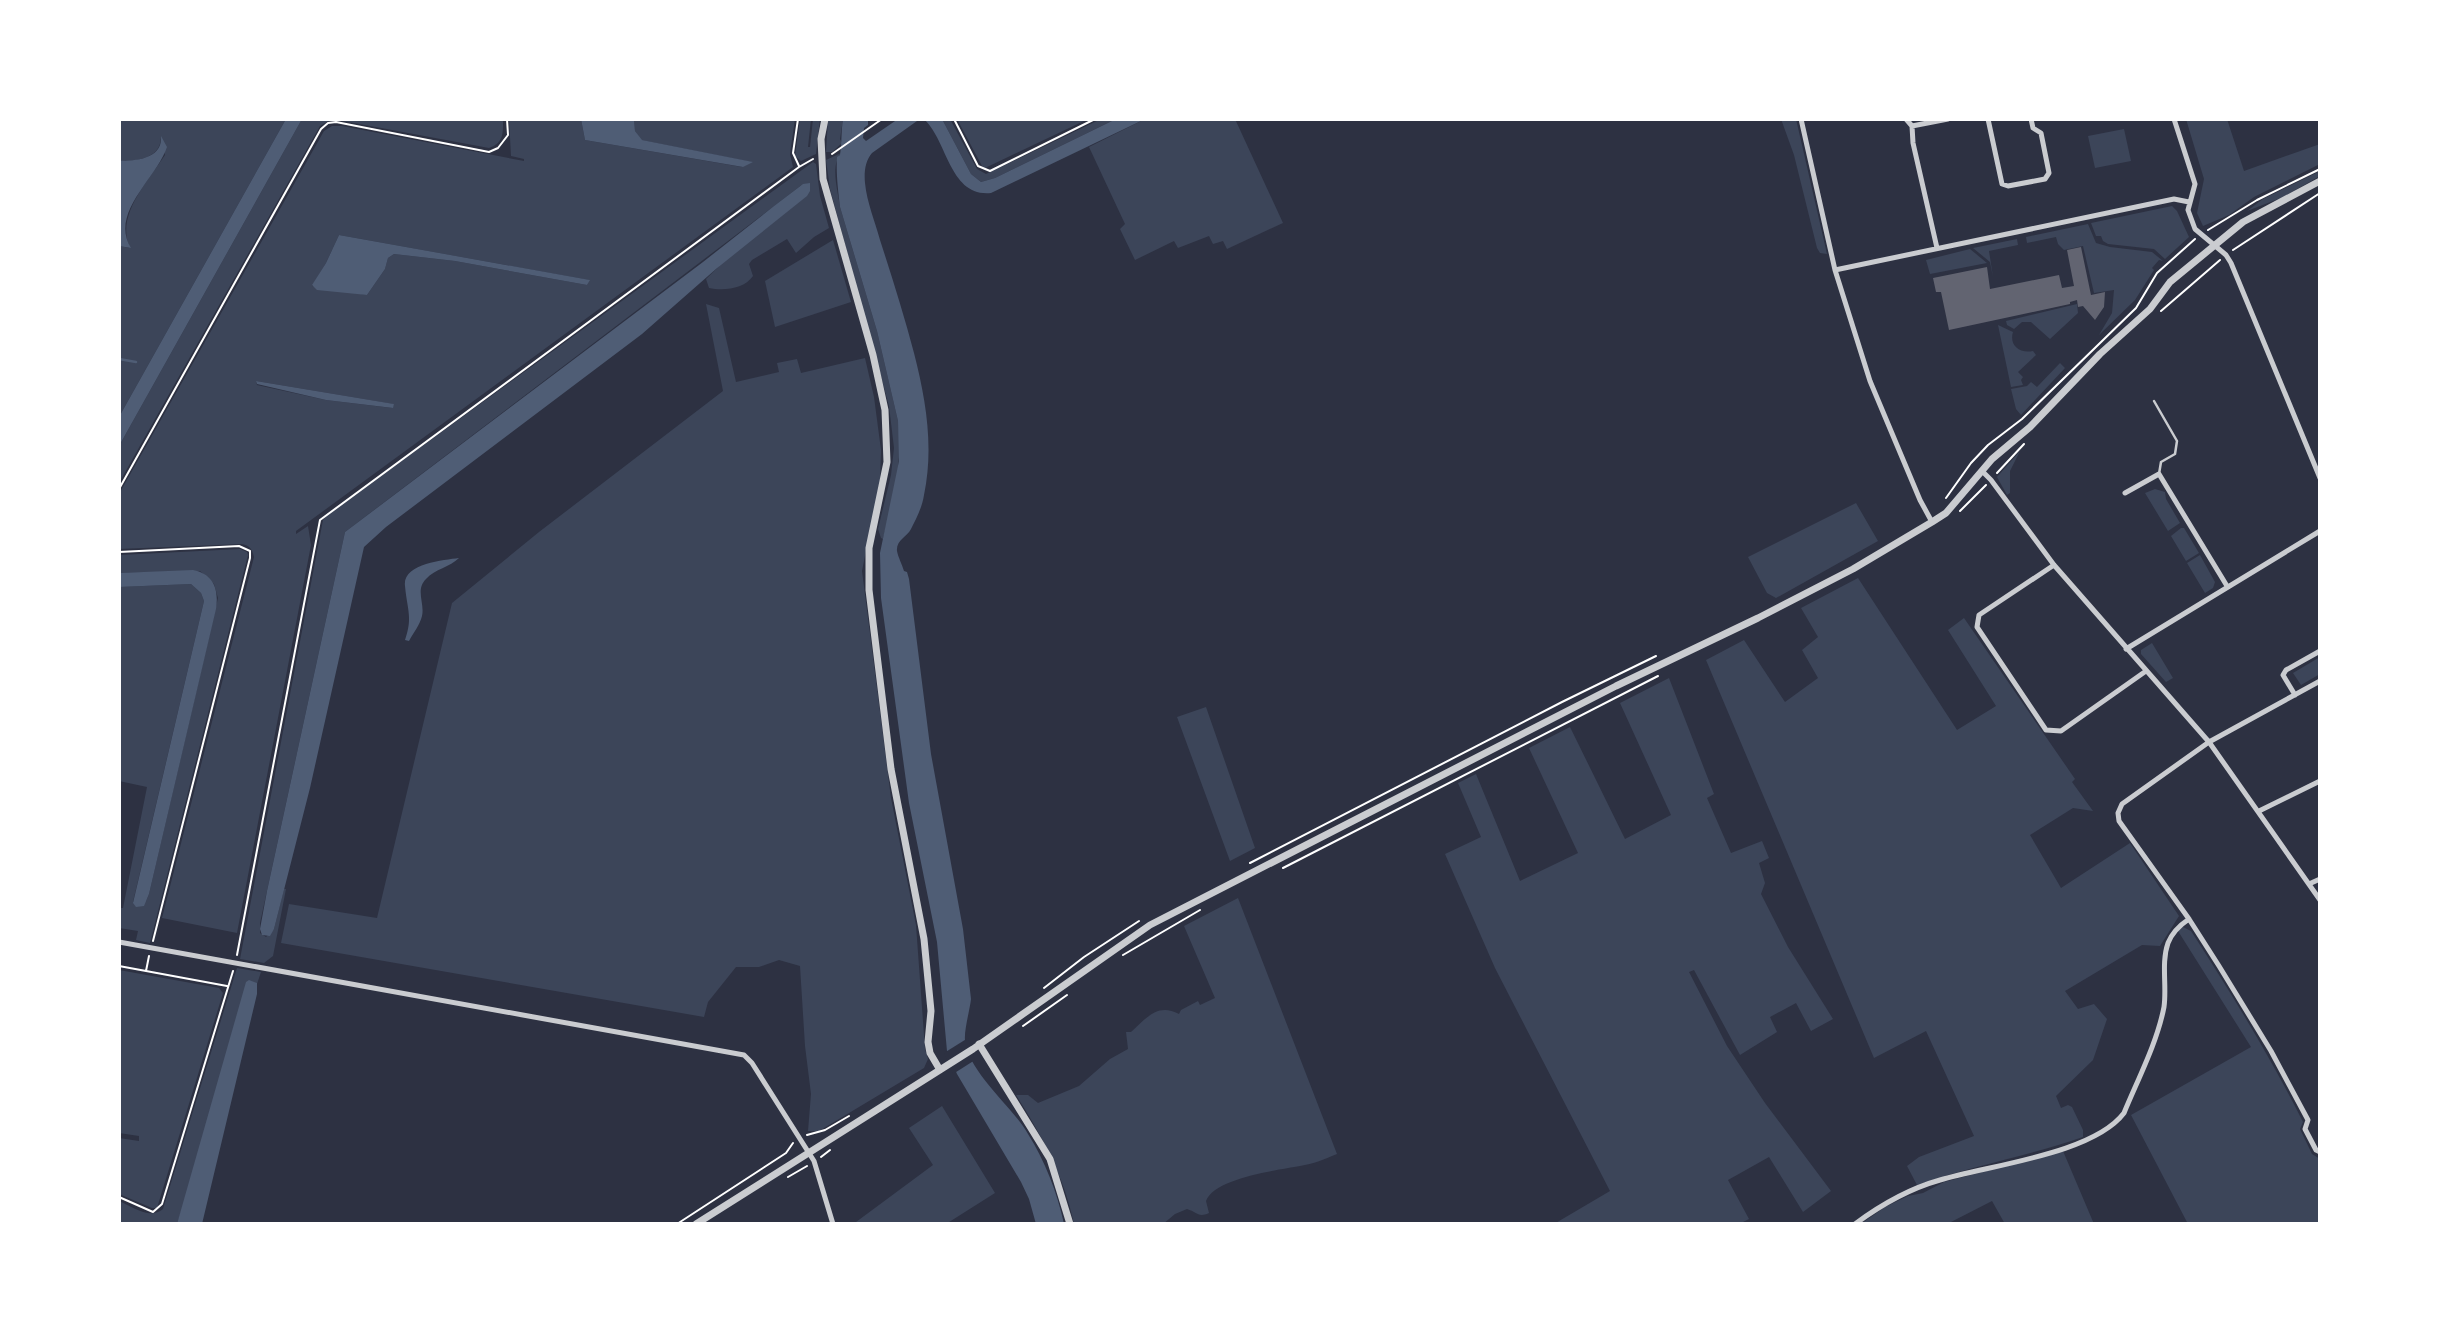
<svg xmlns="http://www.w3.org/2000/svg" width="2439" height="1343" font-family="Georgia,serif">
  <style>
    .green { fill: #3c4559; fill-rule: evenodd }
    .water { fill: #4f5d75 }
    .pier { fill: #2d3142 }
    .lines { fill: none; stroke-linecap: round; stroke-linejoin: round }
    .stream { stroke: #4f5d75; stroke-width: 2.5 }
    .building { fill: #626471 }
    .path { stroke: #fff; stroke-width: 2 }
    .service { stroke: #caccd0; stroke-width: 2.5 }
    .minor { stroke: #caccd0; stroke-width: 5 }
    .tertiary { stroke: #caccd0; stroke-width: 7 }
  </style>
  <rect width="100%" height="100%" fill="#2d3142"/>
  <!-- green -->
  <path class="green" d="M119,119H286L119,417V246L130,248C115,216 148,181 165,155L161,138C160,159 136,161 119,161Z
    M302,119H449L461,121L503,119C503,133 504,143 489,148L338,120H330L320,126L119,483V446Z
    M509,119H581L585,140L742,167L751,162L641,140L635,131L634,119H795L790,154L793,167L296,531V534L308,526L311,545L237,933L162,918L254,557C252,548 249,545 241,544L119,549V494L324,131L332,126H342L524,161V159L511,156ZM339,235L589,280L587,285L455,261L394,254L388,258L385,269L367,295L312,286L326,263ZM256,381L393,404H394L392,408L326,400L257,385Z
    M800,119H811L808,147H810L813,119H820L816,154L801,161L795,156Z
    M828,119H843L840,139L842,143L832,152H826Z
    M942,119H950L977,169L986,174L1101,119H1116L995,178L981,182L971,174Z
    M957,119H1088L985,168L982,166Z
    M1145,119H1235L1283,223L1227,249L1223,241L1213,244L1209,236L1178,248L1174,241L1135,260L1120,229L1125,224L1089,147Z
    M1781,119H1796L1827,254L1820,253L1817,248L1794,155Z
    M2186,119H2227L2244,171L2320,144V164L2254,197L2229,215L2203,226L2197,213L2204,179Z
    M2124,129L2131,161L2095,168L2088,136Z
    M841,153C830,167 838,190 840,207L877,331L898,421L900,445L897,481L883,539L881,538L878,529L891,475L894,448L889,406L830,189L826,160Z
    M813,162L816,164L820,196L829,228L814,237L796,253L787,239L752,260L749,264L753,276C744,289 724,291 709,288L706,279L803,184L345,532L260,923V933L266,937L274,929L284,889H286L273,956L264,963L240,959L323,520L326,516Z
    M2320,171V176L2281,198L2247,211L2263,199Z
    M2172,206L2177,211L2189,237L2165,259L2154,249L2108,244L2103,241L2101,236H2096L2091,223Z
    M2088,224L2096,243L2110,247L2152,252L2163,261L2159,260L2152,268L2154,270L2135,300L2099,335L2112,313L2114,290L2094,293L2083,246L2064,250L2058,244L2056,237L2027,243L2026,237Z
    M2017,239L2018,245L1989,251L1993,277L1990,262L1973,248Z
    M833,240L851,302L775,327L765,281Z
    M1970,249L1987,263L1930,274L1926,260Z
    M706,304L719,308L736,382L779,372L777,363L797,359L801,373L865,358L874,397L881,450L880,481L862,571L891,798L916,925L925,1049L928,1059L924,1068L819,1131H808L811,1094L805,1046L800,966L779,960L759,967H736L708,1002L704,1017L281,943L289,904L377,918L452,603L539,532L723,391Z
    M2077,304L2078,313L2050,339L2031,322H2022L2014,329L2007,325L2006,321Z
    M1998,325L2013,332C2009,345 2019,354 2033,351L2036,355L2018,372L2023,377L2021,380L2023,385L2011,387Z
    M2060,363L2065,368L2021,415L2016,409L2011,389L2027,386L2031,382L2037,387Z
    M2020,451L2010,471V493L2007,495L1997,477Z
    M2155,489L2165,492L2166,499L2180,523L2168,531L2145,493Z
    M1856,503L1878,541L1776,598L1767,593L1748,557Z
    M2181,528H2184L2199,553L2186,561L2171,536Z
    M240,549L247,552L248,555L150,943L136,940L138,931L119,928V908H123L147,787L119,781V587L191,584L201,593L204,601L133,902L146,901L149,894L218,598L214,584L200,571L119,573V555Z
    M2200,555L2215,582L2213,588L2205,593L2187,563Z
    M1858,578L1957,730L1996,706L1948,630L1964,618L2075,779L2072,782L2093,811L2073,808L2030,835L2061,888L2130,843L2179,916L2160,946L2142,945L2065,991L2078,1009L2094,1004L2107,1019L2093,1060L2056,1096L2061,1108L2068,1105L2072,1107L2083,1130V1137C2028,1156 1971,1166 1917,1185L1907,1166L1919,1157L1974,1136L1926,1031L1874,1058L1706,660L1744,640L1785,702L1818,678L1802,650L1818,637L1801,608Z
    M2152,643L2173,678L2166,682L2141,654V650Z
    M2320,657V674L2301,685L2293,673Z
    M1669,678L1714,794L1707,798L1731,853L1762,841L1769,858L1759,863L1765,883L1761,894L1788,947L1833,1019L1811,1031L1796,1003L1770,1017L1777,1032L1740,1055L1694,970L1689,972L1727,1046L1765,1103L1831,1191L1803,1212L1769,1157L1728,1180L1749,1219L1739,1224H1554L1610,1191L1495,968L1445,854L1481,837L1458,783L1476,774L1520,881L1578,853L1529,748L1570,727L1625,839L1671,815L1620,703Z
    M1206,707L1255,848L1230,861L1177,717Z
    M1238,898L1337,1154C1325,1159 1313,1164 1300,1166C1278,1170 1214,1178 1206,1201L1209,1213C1198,1218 1197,1212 1187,1209L1175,1214L1163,1224H1074C1064,1176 1042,1136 1016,1095H1028L1038,1103L1079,1086L1110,1059L1128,1049L1126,1032H1131C1146,1019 1157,1002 1179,1014L1181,1010L1198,1001L1200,1005L1215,998L1184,926Z
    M2183,927L2191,931C2231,993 2270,1056 2303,1122L2300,1129L2312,1154L2320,1159V1224H2188L2131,1115L2251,1047L2178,931Z
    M237,968L261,972L177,1224L119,1223V1201C133,1207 150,1220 163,1209Z
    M119,970L219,988L223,993L157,1208H152L119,1194V1138L139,1141V1136L119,1133Z
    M942,1106L995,1193L946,1224H857L856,1222L933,1165L909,1128Z
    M2063,1151L2094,1224H2005L1992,1201L1951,1222L1952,1224H1861L1885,1207L1908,1196L1923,1193L1944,1182Z"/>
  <!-- water -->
  <path class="water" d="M286,119H302L119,446V417Z
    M581,119H634L635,131L642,140L753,162L743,167L585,140Z
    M843,119H868V125L864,128L863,138L866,141L898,119H942L971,174L981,182L995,178L1116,119H1145L991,193C950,197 948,143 925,120L917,121L872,153C865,161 864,173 865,183C867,203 875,221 880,240C892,277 904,315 914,353C926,400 934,447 924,495C922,508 916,519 911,529C907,537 896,540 897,551C898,557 902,564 904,571L907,572L909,579L931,754L963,929L971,999C970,1009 964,1030 965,1040C968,1072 1012,1106 1028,1134C1045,1161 1057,1192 1064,1224H1036L1029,1199L1021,1182L957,1074L947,1051L937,942L909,803L881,598L880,553L899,461L898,421L877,331L840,207C838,189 836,175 837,157L840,155C842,143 841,132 843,119Z
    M161,136L167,147C157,178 109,213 131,248L119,246V161C136,161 163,159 161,136Z
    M810,183V191L807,196L716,269L642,334L386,527L364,547L310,788L274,929L270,936L262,935L260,929L267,891L345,532L703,262L774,206L803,184Z
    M339,235L590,280L587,285L455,261L394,254L388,258L385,269L367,295L317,290L312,285L326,263Z
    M256,381L394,404L393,408L326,400L257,384Z
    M459,558C450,567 435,569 426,579C415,590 425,603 422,616C420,625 413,633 409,641L405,640C413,617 407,609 405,586C402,564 443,560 459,558Z
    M193,570C214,574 219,590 216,609L149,894L144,906L136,907L133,903L204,601L201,593L191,584L119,587V573Z
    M249,980L257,983V994L202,1224H177L246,982Z"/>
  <!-- pier -->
  <path class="pier" d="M968,1038L975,1060L953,1074L944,1053Z"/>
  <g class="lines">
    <!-- stream -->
    <path class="stream" d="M119,359L136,362"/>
  </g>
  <!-- building -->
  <path class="building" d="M2081,247L2091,295L2105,292L2104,307L2095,320L2083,306L2078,307L2077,300L2070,302V304L1949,330L1941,292H1936L1933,278L1987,267L1990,289L2059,275L2062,288L2074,286L2067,250Z"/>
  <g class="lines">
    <!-- path -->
    <path class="path" d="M798,119L793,153L799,166
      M954,119L978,166L990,171L1095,119
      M832,154L882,119
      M2208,230L2257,200L2320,169
      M2233,250L2320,193
      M2161,311L2220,260
      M1997,473L2024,444
      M119,489L321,129L328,123L336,122L489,152L498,148L508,135L507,119
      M1946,498L1971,463L1988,445L2022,419L2136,308L2157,273L2195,239
      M1960,511L1986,485
      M119,552L239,546L250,551V558L153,941
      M1250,863L1562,702L1656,656
      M1283,868L1658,676
      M237,955L320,520L799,167L813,159
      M1123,955L1200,910
      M119,966L227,986
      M146,971L149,956
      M1044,988L1084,957L1139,921
      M1023,1026L1067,995
      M807,1135L825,1130L849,1116
      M821,1157L830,1150
      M788,1177L807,1166
      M119,1197L153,1212L162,1204L233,971
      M677,1224L786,1153L793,1143"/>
    <!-- service -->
    <path class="service" d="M2154,401L2177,441L2175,454L2161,462L2159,474"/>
    <!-- minor -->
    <path class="minor" d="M1801,119L1835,270L1870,381L1920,500L1932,522
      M1906,119L1912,126L1913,143L1937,248
      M1988,119L2002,184L2008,186L2045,179L2049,173L2041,133L2033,128L2031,119
      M2174,119L2195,184L2188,210L2195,229L2226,255L2231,263L2320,478
      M1912,126L1948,119
      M1835,270L2174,199L2189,202
      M1982,471L1991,480L2054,565L2209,742L2320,900
      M2125,493L2159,474L2227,586
      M2054,565L1979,615L1977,627L2046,730L2061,731L2146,671
      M2126,649L2320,531
      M2320,681L2209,742L2122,804L2118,813L2119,821L2189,919L2219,966L2271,1051L2308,1120L2305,1129L2316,1150L2320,1152
      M2295,695L2283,675L2286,670L2320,651
      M2259,811L2320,781
      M2309,884L2320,879
      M119,942L744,1055L752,1063L814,1161L833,1224
      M1855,1224C1882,1204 1908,1189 1940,1180C1990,1165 2093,1154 2124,1113C2138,1079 2157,1043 2164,1007C2167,986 2161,963 2168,943C2172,933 2180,925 2189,919"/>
    <!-- tertiary -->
    <path class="tertiary" d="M825,119L821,139L823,179L873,355L885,410L887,462L869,548V590L891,769L924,939L931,1011L928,1042L930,1053L940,1070
      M979,1044L1050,1159L1070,1224
      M696,1224L973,1049L1150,925L1616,686L1758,618L1853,569L1932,522L1946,513L1992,459L2030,427L2100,354L2150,309L2170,282L2243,222L2320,181"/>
  </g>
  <!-- border -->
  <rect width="2439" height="1343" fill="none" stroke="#ffffff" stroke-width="242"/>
</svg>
